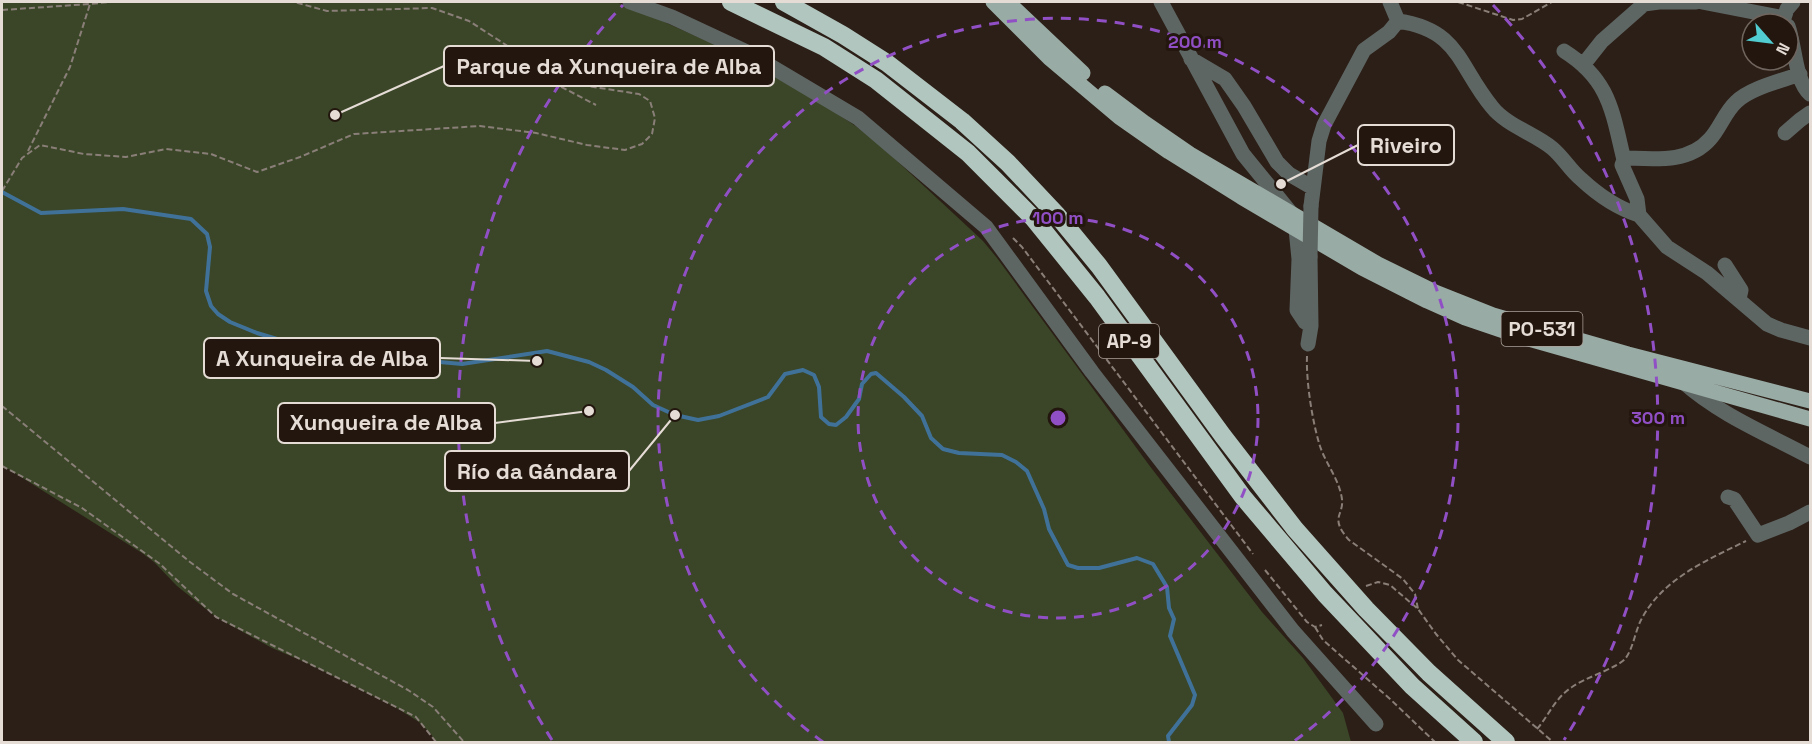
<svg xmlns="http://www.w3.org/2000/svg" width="1812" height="744" font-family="'Space Grotesk',sans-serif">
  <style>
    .green { fill: #3a4627 }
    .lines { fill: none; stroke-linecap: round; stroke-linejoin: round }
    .stream { stroke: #407199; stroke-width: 4 }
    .path { stroke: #8a7f78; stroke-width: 2; stroke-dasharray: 6 3; stroke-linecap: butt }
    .minor { stroke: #5e6664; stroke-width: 15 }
    .major { stroke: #99aba5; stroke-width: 15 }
    .highway { stroke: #b1c6bf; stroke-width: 18 }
    .minor-bridge { stroke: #5e6664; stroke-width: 15 }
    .ring { fill: none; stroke: #904fc4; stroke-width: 3; stroke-dasharray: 10 8 }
    .labels { text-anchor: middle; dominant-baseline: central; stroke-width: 6; stroke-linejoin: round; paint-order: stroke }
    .shield { fill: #22160e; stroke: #aaa19a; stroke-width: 1.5 }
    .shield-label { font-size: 20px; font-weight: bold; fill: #e5dcd6 }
    .centre { fill: #904fc4; stroke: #22160e; stroke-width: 3 }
    .ring-label { font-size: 18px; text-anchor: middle; font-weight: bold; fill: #904fc4; stroke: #22160e; stroke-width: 6; stroke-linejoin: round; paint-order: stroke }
    .leader { fill: none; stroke: #e5dcd6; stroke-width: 2 }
    .callout-dot { fill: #e5dcd6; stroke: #22160e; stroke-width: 2 }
    .callout { fill: #22160e; stroke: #e5dcd6; stroke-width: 2 }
    .callout-label { font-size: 22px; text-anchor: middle; font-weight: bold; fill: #e5dcd6 }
  </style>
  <rect width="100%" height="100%" fill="#2c1f17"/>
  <!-- green -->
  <path class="green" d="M2,2H615L631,7L729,51L827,107L857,127L882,147L983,241L997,258L1149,465L1262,612L1303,658L1343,713L1351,742H436L431,734L419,722L395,707L307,663L272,648L216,617L177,586L154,562L142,553L2,465Z"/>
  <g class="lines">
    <!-- stream -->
    <path class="stream" d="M2,192L41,213L123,209L191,219L207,234L210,247L206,291L211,306L218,314L230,322L257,333L317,351L462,364L547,351L589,362L606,370L633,387L653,405L675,415L698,420L719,416L768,397L785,374L803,370L814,375L819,387L821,417L829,424L836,425L846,417L859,399L862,384L871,374L876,373L904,397L922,416L931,438L943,449L959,453L1002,455L1016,462L1027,471L1044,509L1049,529L1068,565L1078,568H1099L1137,558L1153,564L1167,587L1169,608L1174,619L1170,636L1195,695L1192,705L1168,736L1169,742"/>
    <!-- path -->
    <path class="path" d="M1458,2L1513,20L1522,19L1552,2
      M2,10L90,4L92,2
      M542,69L550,81L596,105
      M28,151L70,67L90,4L109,2
      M2,191L22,158L40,145L84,154L126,157L166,149L211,154L257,172L300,157L354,134L480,126L536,133L587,145L625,150L642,144L652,134L655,118L650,101L639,94L574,84L540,67L469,21L432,8L327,11L294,2
      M1013,238L1022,247L1253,554
      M1307,356C1306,381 1312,419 1319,443C1324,461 1337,476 1341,494C1347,516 1327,515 1349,540L1403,579L1415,594L1418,609
      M2,406L190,562L233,594L408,690L433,707L464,742
      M2,466L82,508L160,564L216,617L416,717L436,742
      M1265,570L1307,622L1315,627L1322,625
      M1366,586L1378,582L1390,585L1418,609L1436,634L1458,660L1553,742
      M1315,627L1323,640L1390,699L1435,742
      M1537,729C1549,715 1555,698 1572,687C1584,678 1615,669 1625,659C1633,649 1635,632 1641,620C1662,579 1707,560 1746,541"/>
    <!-- minor -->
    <path class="minor" d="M630,2L672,17L747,52L858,118L986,227L1092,372L1293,631L1376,724
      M1161,2L1243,154L1291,213L1296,229L1299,259L1297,310L1305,322L1311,326
      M1390,2L1398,21
      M1702,2L1784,18L1787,9L1793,2
      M1788,26C1795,45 1795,81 1810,94
      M1564,51C1610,80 1612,111 1624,160
      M1191,59L1225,79L1244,106L1277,162L1289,174L1313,188
      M1583,65L1602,41L1644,4L1659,2H1696
      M1785,133L1800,120L1810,113
      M1311,206L1319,141L1324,125L1364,50L1389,32L1398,21C1460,30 1458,66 1492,107C1506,125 1535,134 1552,148C1563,157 1570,170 1581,179C1597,194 1617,208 1639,215L1637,199L1622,165L1624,160L1627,158C1656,159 1689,163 1710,139C1720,128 1725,112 1736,102C1750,88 1781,81 1800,74
      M1639,215L1667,247L1707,273L1767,324L1781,330L1810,338
      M1725,265L1741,290L1739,299
      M1308,344L1311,326L1310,257
      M1683,382C1720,415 1767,434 1810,457
      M1728,497L1734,499L1758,535L1789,523L1810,512"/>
    <!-- major -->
    <path class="major" d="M993,2L1049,58L1119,117L1169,152L1241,197L1362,268L1427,301L1465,318L1518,336L1810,419
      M1008,2L1083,73
      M1105,93L1145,123L1190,154L1378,264L1435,292L1493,315L1628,354L1810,401"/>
    <!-- highway -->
    <path class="highway" d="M731,2L824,47L876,80L968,153L1034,219L1097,297L1243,497L1325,594L1412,686L1474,742
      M784,2L843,35L887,63L962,121L1008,163L1057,215L1099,266L1223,436L1295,529L1366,609L1429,673L1506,742"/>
    <!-- minor-bridge -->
    <path class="minor-bridge" d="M1310,257L1311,206"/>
  </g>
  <!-- distance rings -->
  <g class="ring">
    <circle cx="1058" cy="418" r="200"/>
    <path d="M823 742A400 400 0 1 1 1293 742"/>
    <path d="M552 740A600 600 0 0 1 623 5M1493 5A600 600 0 0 1 1564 740"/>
  </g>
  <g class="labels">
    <!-- shield labels -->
    <g class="shield">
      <rect x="1501.5" y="312" width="81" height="34" rx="4.5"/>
      <rect x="1099" y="324" width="60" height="34" rx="4.5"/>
    </g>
    <g class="shield-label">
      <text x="1542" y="329">PO-531</text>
      <text x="1129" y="341">AP-9</text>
    </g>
  </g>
  <circle cx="1058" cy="418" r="9" class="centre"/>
  <g class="ring-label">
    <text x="1195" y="48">200 m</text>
    <text x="1058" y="224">100 m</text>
    <text x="1658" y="424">300 m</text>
  </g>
  <!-- callouts -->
  <path class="leader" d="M335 115L444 66M1281 184L1358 145M537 361L440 358M589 411L495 423M675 415L629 471"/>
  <g class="callout-dot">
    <circle cx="335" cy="115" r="6"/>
    <circle cx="1281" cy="184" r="6"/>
    <circle cx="537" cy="361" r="6"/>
    <circle cx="589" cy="411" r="6"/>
    <circle cx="675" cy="415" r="6"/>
  </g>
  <g class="callout">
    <rect x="444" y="46" width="330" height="40" rx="6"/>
    <rect x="1358" y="125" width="96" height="40" rx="6"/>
    <rect x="204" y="338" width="236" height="40" rx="6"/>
    <rect x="278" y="403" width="217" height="40" rx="6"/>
    <rect x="445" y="451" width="184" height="40" rx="6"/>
  </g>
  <g class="callout-label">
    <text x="609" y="74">Parque da Xunqueira de Alba</text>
    <text x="1406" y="153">Riveiro</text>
    <text x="322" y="366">A Xunqueira de Alba</text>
    <text x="386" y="430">Xunqueira de Alba</text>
    <text x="537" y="479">Río da Gándara</text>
  </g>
  <!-- border -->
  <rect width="1812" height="744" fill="none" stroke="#e5dcd6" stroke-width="6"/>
  <!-- north arrow -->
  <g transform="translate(1770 42) rotate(118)"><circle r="28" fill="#22160e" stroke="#70655e" stroke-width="1.5"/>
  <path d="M0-4.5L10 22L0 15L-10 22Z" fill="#51ccd1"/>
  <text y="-9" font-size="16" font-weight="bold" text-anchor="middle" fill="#e5dcd6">N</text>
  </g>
</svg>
